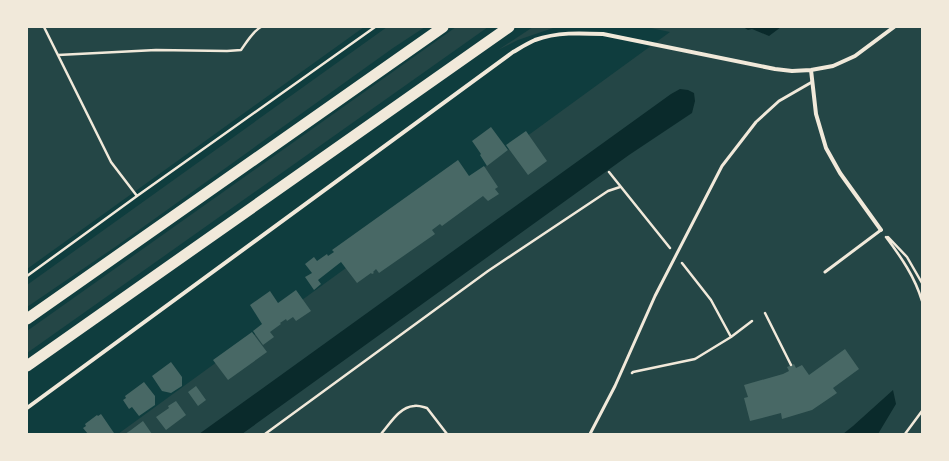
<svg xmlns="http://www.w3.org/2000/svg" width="949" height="461" font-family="'Space Grotesk',sans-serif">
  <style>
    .green { fill: #244646 }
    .water { fill: #0a2a2b }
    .building { fill: #486865 }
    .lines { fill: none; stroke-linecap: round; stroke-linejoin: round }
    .path { stroke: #f1e9da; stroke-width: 2.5 }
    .service { stroke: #f1e9da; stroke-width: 3 }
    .minor { stroke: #f1e9da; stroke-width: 4 }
    .trunk { stroke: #f1e9da; stroke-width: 11 }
  </style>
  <rect width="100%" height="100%" fill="#0f3d3e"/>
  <!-- green -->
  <path class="green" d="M27,27H364L27,269Z
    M387,27H425L393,48L118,245L27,307V285Z
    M456,27H488L27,353V331Z
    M533,27H556L518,40L498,50Z
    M646,27H922V434H118L670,32Z"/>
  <!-- water -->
  <path class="water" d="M743,27H781L769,36L752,29L748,30Z
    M680,89L688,90L694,93L695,101L692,113L629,155L242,434H199L671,94Z
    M893,390L896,404L878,434H843L853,426Z"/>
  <!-- building -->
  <path class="building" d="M491,127L508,150L487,166L480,155L481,154L472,141Z
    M526,131L547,161L528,175L506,145Z
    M458,160L469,176L484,166L498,187L495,189L499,194L488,201L483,196L442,226L440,224L432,230L435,234L379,273L376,269L373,272L374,273L372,274L371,273L357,283L341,262L318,280L321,284L314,290L305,277L312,273L305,264L314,257L317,261L327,254L328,256L334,252L332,250Z
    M296,290L311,311L296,321L293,317L287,321L286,319L280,323L281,324L270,332L274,337L263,345L253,331L262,324L250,305L270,291L278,303Z
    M252,332L267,352L228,380L213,360Z
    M845,349L859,369L833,388L837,393L812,410L782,419L781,413L750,421L744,398L748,397L744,385L783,374L789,371L787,367L794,364L796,368L802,365L809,375Z
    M171,362L182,377V386L171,393L162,391L152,376Z
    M144,382L155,396V405L139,416L132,407L129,409L123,400L126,398L125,396Z
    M196,386L206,400L198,406L188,392Z
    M176,401L186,415L166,430L156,417L169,408L168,406Z
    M101,414L114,433L112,434H88L83,428L86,426L85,424L97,415L98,416Z
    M143,421L152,434H125L131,430Z"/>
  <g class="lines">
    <!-- path -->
    <path class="path" d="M44,27L111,162L137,196
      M58,55L156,50L227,51L241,50C246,43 253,31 261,27
      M609,172L670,248
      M886,237C901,257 915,277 922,301
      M888,237L907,257L922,283
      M682,263L711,300L731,337
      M27,276L137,196L375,27
      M765,313L791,365
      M632,373L633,372L695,359L731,337L752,321
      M265,434L488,271L608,191L620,187
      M381,434C390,424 399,407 414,406C418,405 423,407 427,408L447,434
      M905,434L922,411"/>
    <!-- service -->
    <path class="service" d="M825,272L881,230
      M590,434L615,386L655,296L722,166L756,122L779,101L812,82"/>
    <!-- minor -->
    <path class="minor" d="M811,70L816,114L826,148L840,173L881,230
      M27,408L513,52C520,48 528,43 535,40C557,32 580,33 603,34L775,69L792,71L811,70L833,66L855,56L894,27"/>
    <!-- trunk -->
    <path class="trunk" d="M27,319L443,27
      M27,366L509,27"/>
  </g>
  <!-- border -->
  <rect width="949" height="461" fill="none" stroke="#f1e9da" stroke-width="56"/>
</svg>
